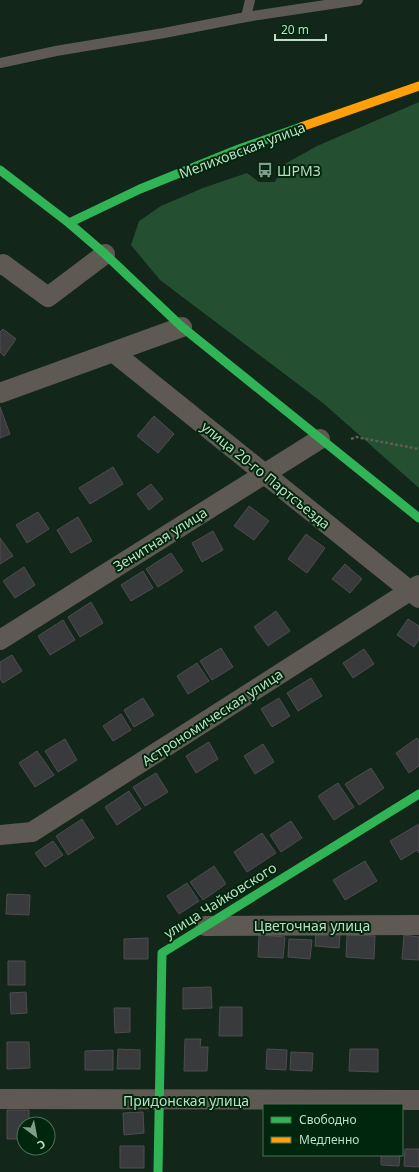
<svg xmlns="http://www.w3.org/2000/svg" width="419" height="1172" font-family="'Noto Sans',sans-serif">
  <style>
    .green { fill: #254f31 }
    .building { fill: #383a3c; stroke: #4e4c50 }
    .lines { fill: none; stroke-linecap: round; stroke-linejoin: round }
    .path { stroke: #5d5c55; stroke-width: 2.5; stroke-dasharray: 3 2; stroke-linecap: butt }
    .lane { stroke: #5f5953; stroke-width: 10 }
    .street { stroke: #5f5953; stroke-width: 20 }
    .fast { stroke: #30b455; stroke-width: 9 }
    .slow { stroke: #ff9f0a; stroke-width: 9 }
    .labels { text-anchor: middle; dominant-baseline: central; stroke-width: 4; stroke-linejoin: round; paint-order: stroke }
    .street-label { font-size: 14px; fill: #bcdfc3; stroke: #00260d }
    .poi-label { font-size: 14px; fill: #bcdfc3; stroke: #00260d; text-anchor: start }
  </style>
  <rect width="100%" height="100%" fill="#12271a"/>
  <!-- green -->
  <path class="green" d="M419,102V488L323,403L160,280L131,245L139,221L161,206L203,188L247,173L259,182H275L283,165L317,146Z"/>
  <!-- building -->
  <path class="building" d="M3,329L16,339L4,356L0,352V332Z
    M0,407L10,434L0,438Z
    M154,416L174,434L158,453L137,436Z
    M113,467L123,484L90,504L79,488Z
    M151,484L163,499L149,510L137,494Z
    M249,506L269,521L254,540L234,526Z
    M38,512L49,529L27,543L16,525Z
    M78,517L92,541L71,553L57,530Z
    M213,531L223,550L202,562L192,543Z
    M306,534L325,548L307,573L288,559Z
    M0,538L13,556L0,564Z
    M171,553L183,571L158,587L146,569Z
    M345,564L362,579L350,593L332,579Z
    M24,567L35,585L15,598L3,581Z
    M143,571L153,588L131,601L121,585Z
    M91,602L103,623L80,637L68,617Z
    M276,611L290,631L268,646L254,627Z
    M408,619L419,626V639L414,647L397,635Z
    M63,620L75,640L50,655L38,636Z
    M221,648L233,667L212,680L200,661Z
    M364,649L374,664L353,678L343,663Z
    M12,655L22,671L3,683L0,679V662Z
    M197,663L209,681L188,694L177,676Z
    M311,678L322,696L298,711L287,693Z
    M143,698L154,715L134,727L124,710Z
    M279,698L290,716L272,727L261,709Z
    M121,714L131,730L113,741L103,726Z
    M417,738L419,741V766L409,773L396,753Z
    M65,739L77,760L58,772L45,751Z
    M209,742L218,759L196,773L186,756Z
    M263,744L274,762L255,774L244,756Z
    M37,751L54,775L35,787L19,763Z
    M371,768L384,788L359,805L345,784Z
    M156,773L168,792L145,806L133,787Z
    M338,783L354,807L334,820L318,796Z
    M129,791L141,809L117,825L105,807Z
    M82,819L94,838L68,855L56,836Z
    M291,821L302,838L281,852L270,835Z
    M419,824V853L417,850L401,860L390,841Z
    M262,833L276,853L247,872L234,852Z
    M53,841L63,855L45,867L35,853Z
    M365,861L377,881L345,900L333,880Z
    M214,866L226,884L203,900L190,882Z
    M187,883L199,901L179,914L167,896Z
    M7,894L30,895L29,915L6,914Z
    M316,931L340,933L339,948L315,946Z
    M259,935L285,937L283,958L258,957Z
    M347,935L375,936L374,959L346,957Z
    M404,935L419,937V960L402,959Z
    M148,938V959H124V939Z
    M289,939L312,940L310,959L288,957Z
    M8,961H25V985H8Z
    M211,987L212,1008L183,1009V988Z
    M26,992L27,1013L11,1014L10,993Z
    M220,1007H242V1036H219Z
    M114,1008H130V1032L115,1033Z
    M185,1039H201L200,1047H208L207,1071H184Z
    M7,1042H29L30,1068L7,1069Z
    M118,1049L140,1050V1069H117Z
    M267,1049L287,1050L286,1070L266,1069Z
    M350,1049H378V1072L349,1071Z
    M113,1050V1070H85V1051Z
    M291,1052L313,1053L312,1071L290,1070Z
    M7,1110H29V1124H24V1139H7Z
    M143,1112L144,1133L124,1135L123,1113Z
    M120,1146H144V1168H120Z
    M405,1149H419V1167L404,1166Z
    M381,1155H400L399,1166L381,1165Z"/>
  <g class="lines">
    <!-- path -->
    <path class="path" d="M351,439L356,437L419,449"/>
    <!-- lane -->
    <path class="lane" d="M246,17L250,0
      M0,63L56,51L164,33L246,17L358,0"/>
    <!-- street -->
    <path class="street" d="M0,265L3,264L48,297L105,254
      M113,352L419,598
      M0,393L182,327
      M0,640L320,439
      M0,835L32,832L419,585
      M205,926L419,925
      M0,1099L419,1100"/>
    <!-- fast -->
    <path class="fast" d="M0,170L69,223L140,189L239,149L301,127
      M69,223L105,254L182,327L419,518
      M158,1172L162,953L419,794"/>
    <!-- slow -->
    <path class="slow" d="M301,127L419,86"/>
  </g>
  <!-- icons -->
  <defs>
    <symbol id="bus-bare" viewBox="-9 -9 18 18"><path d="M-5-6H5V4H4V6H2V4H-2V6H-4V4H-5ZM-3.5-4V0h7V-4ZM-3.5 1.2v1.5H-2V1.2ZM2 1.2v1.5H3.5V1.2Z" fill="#809f88" stroke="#00260d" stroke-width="2.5" paint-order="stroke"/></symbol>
  </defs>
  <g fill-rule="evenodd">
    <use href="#bus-bare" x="254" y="159" width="22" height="22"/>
  </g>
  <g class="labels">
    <!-- street labels -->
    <g class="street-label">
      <text transform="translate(242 150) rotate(-21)">Мелиховская улица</text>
      <text transform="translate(266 475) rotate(39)">улица 20-го Партсъезда</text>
      <text transform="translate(160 539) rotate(-32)">Зенитная улица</text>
      <text transform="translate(212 717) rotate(-33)">Астрономическая улица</text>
      <text transform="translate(220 900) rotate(-32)">улица Чайковского</text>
      <text x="312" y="925">Цветочная улица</text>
      <text x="186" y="1100">Придонская улица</text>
    </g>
    <!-- poi labels -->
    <g class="poi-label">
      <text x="277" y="170">ШРМЗ</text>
    </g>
  </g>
  <!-- legend -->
  <rect x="263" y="1104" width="140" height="52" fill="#00260d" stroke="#4b7056"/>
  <rect x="271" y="1117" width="20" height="6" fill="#30b455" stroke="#4b7056"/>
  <text x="299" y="1124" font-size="12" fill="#bcdfc3">Свободно</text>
  <rect x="271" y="1137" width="20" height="6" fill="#ff9f0a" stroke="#4b7056"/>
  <text x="299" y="1144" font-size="12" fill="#bcdfc3">Медленно</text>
  <!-- north arrow -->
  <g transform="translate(36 1136) rotate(148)"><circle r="19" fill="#00260d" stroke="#4b7056"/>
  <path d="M0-3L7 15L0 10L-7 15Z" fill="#809f88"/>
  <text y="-6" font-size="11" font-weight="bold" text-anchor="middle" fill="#bcdfc3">С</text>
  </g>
  <!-- scale -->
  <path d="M275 34v6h51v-6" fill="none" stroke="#bcdfc3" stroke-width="2"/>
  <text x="281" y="34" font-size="12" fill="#bcdfc3" stroke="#00260d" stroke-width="3" paint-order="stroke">20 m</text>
</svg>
